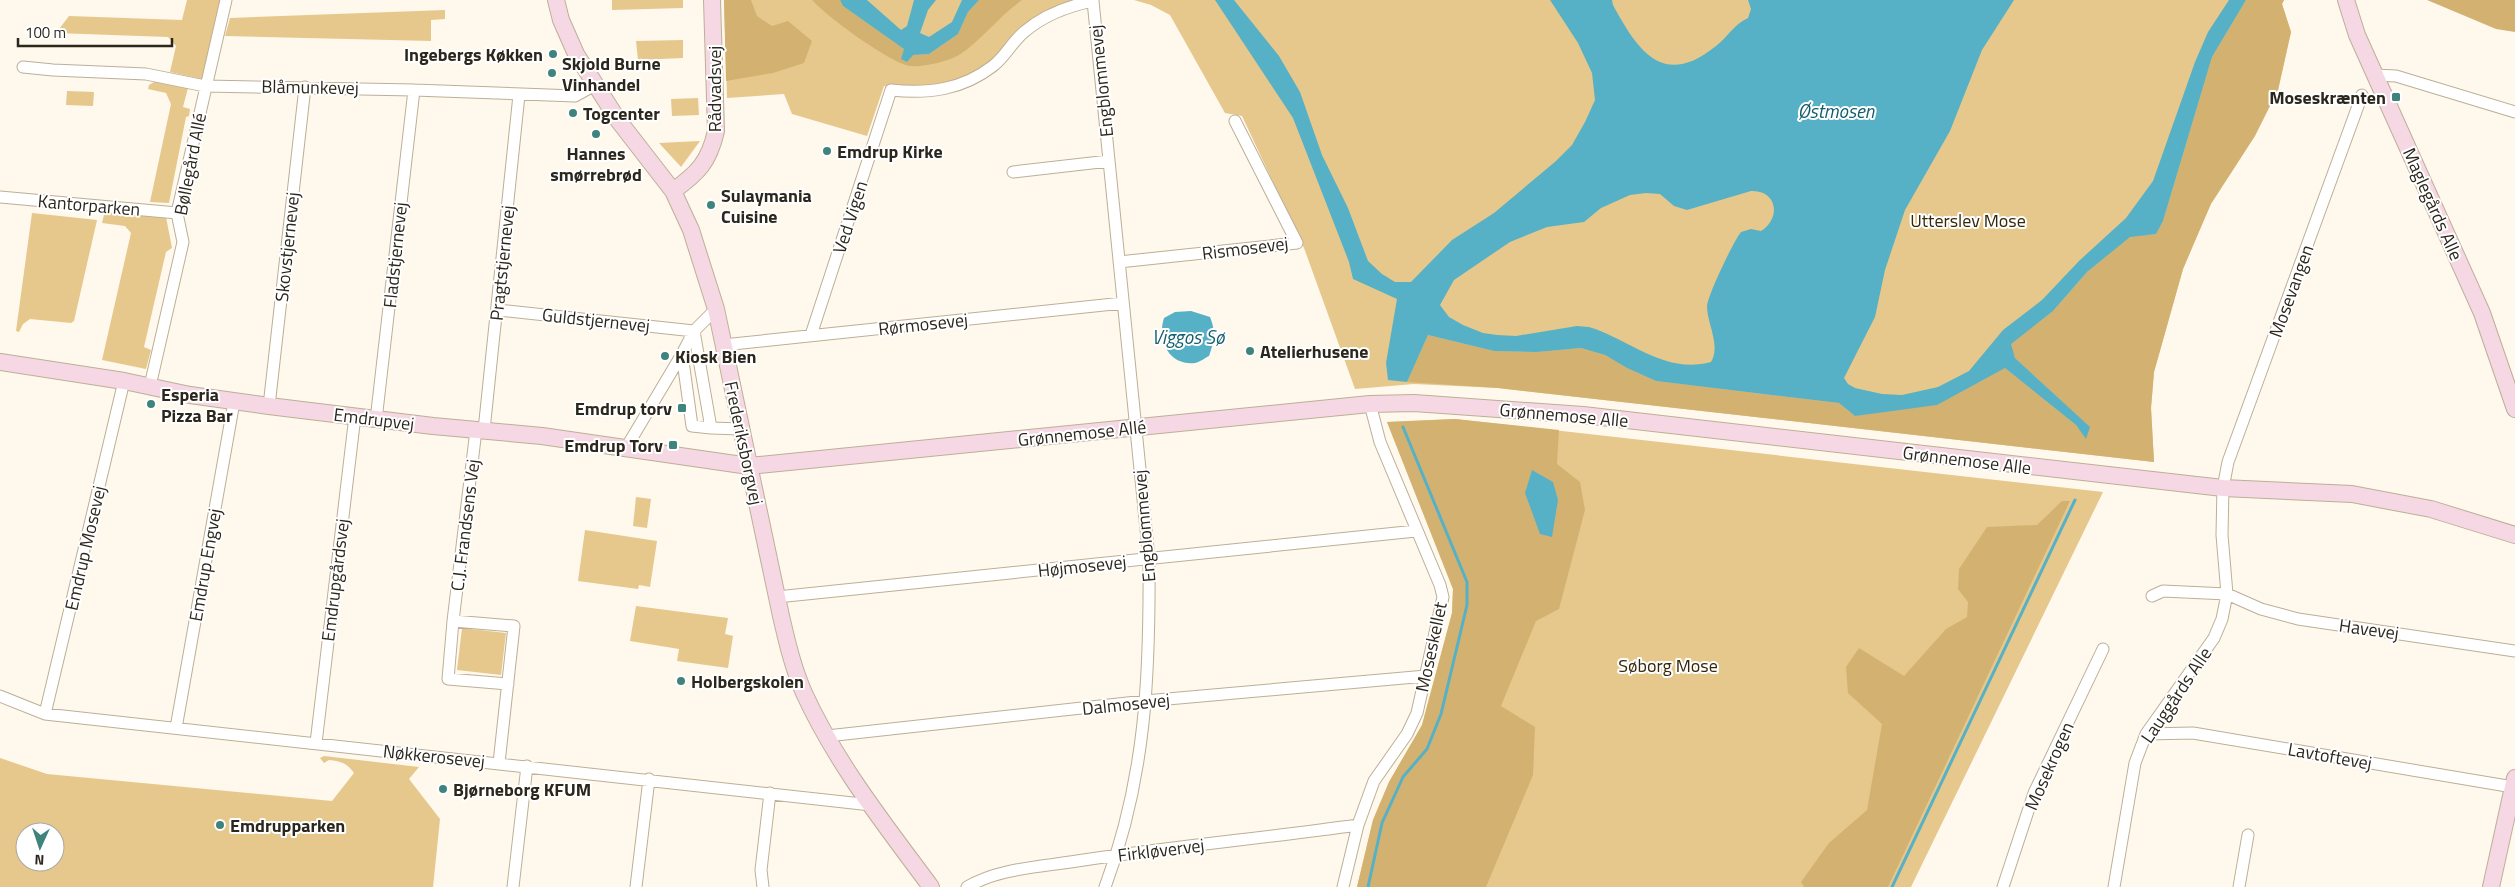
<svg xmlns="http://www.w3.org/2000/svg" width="2515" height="887" font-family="'Titillium Web',sans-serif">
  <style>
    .green { fill: #e6c88c; fill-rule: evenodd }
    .forest { fill: #d3b271 }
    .water { fill: #56b1c6; fill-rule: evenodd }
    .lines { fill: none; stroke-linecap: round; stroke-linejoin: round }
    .stream { stroke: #56b1c6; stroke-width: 3 }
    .street-casing { stroke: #bdaf96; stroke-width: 13 }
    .secondary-casing { stroke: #bdaf96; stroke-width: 18 }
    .street { stroke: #fff; stroke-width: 11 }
    .secondary { stroke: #f6d8e4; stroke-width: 16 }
    .poi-dot { fill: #3e847d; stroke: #fff; stroke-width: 2 }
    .labels { text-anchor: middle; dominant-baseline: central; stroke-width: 4; stroke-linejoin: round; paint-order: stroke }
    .poi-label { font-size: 18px; font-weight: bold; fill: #2c271d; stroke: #fff; text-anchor: start }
    .street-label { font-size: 18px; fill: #2c271d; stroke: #fff }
    .park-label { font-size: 18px; fill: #352709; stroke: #fff }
    .water-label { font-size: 19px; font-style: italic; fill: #105d6c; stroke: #fff }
  </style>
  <rect width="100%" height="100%" fill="#fef8ed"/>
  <!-- green -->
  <path class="green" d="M187,0H220L202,79L170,72L176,46L168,37L56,33L69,16L182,20Z
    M612,0H683V8L612,10Z
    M724,0H1083L1055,8L988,64L964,80L916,90L884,86L867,136L792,114L784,94L727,98Z
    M1134,0H2284L2282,4L2291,32L2278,90L2210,204L2183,269L2154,372L2151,408L2154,462L1498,388L1414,384L1355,389L1304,248L1242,116L1225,113L1170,15L1151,5Z
    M445,10V19L431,20V41L225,36L230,18Z
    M683,40V58L638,60L636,41Z
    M156,81L188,88L183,107L190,109L189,116L186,117L169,203L150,202L171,104L166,93L148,89L149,85Z
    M67,91L94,92L93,106L66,105Z
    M698,98L699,115L672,116L671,99Z
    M700,141L681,167L659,143Z
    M105,211L166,217L172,248L166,252L144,347L151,350L146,369L102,360L131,233L125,226L102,223Z
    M32,213L97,220L74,321L71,323L30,319L23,324L19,332L16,331Z
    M1455,419L2103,492L1911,887H1357L1373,820L1389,782L1422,725L1452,613L1453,589L1387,422Z
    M636,497L651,499L647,528L633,526Z
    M585,530L657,541L650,587L639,585L638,589L578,581Z
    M636,606L728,618L725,634L733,636L728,668L677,661L679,649L630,641Z
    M462,628L506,633L501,675L457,670Z
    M324,756L419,767L409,779L440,819L433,887H0V758L47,774L332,801L354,773C347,763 340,761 329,760L324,763L320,758ZM25,832H55V862H25Z"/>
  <!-- forest -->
  <path class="forest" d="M724,0H751L757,16L772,26L788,21L812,41L804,63L773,73L726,81Z
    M812,0H840L843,6L913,55L929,54L958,34L968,12L979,0H1022C999,16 982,40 959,55C947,62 924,67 910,66C890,63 826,16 812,0Z
    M2246,0H2284L2282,4L2291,32L2278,90L2255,136L2211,204L2183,269L2154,372L2151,408L2154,462L1498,388L1407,382L1428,335L1494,351L1537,352L1581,348L1605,355L1627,368L1656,381L1839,403L1855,416L2005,368L2076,425L2086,438L2089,427L2015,358L2010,344L2053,311L2087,272L2130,236L2156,234L2163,221L2212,57Z
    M2427,0H2515V32L2496,29Z
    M1455,419L1559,430L1557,464L1580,482L1585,510L1559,609L1536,621L1501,706L1535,727L1533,775L1486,887H1357L1373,820L1389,782L1422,725L1452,613L1453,589L1387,422Z
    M2062,501H2070L1888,887H1804L1801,882L1829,843L1867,810L1882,724L1848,693L1846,667L1859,648L1904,676L1946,629L1967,617L1968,602L1958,589L1959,569L1987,527L2037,525Z"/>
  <!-- water -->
  <path class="water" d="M840,0H867L901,30L907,26L914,0H936L928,10L920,33L929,37L952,22L962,0H979L968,12L958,34L929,54L913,55L907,62L901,59L904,49L843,6Z
    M1215,0H1234L1279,56L1300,92L1322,155L1348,208L1368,261L1382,274L1395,282H1411L1452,240L1494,213L1556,161L1572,145L1585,122L1595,100L1592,73L1578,43L1550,0H1612L1613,5C1638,51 1663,89 1716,46C1729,36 1732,26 1748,18L1751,9L1748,0H2014L1982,50L1950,131L1905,210L1885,270L1875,317L1844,378L1848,384L1855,388L1882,394L1902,395L1938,387L1969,371L2003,330L2042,300L2079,261L2126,218L2153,181L2195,62L2208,32L2229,0H2246L2212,57L2163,221L2156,234L2130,237L2087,272L2053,311L2011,344L2015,358L2090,427L2086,439L2076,425L2005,368L1937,405L1855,416L1839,403L1656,381L1627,368L1605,355L1581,348L1537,352L1494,351L1428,335L1407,382L1388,380L1386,363L1397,299L1353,279L1349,262L1293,118ZM1751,191C1778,190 1781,219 1761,231L1751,229L1741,232C1733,242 1708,295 1707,306C1707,324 1721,345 1711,362C1665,375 1629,339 1589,327L1577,326L1516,336L1497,335L1483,333L1463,325L1449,317L1440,305L1454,280L1510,242L1547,227L1584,222L1601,208L1630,195L1646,193L1660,194L1674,206L1687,210Z
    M1191,311L1210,317C1216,331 1214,342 1209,356C1205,358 1200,362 1195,363C1168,366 1157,339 1164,318L1175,312Z
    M1532,470L1553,482L1558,500L1552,537L1540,534L1525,493Z"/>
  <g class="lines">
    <!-- stream -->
    <path class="stream" d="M1368,887L1382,823L1403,777L1427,749L1441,714L1467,605V582L1403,427
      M1892,887L2075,500"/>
    <defs>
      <path id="street" d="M23,67L53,70L146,74L205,86L414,90L575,96L595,85
        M2375,75L2396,76L2515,112
        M1013,172L1109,161
        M0,197L177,213
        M1119,262L1297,243L1235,121
        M498,310L694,331
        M694,331L711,428L741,429
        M811,335L891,90C928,94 962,90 993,66C1005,57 1012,42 1024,32C1044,15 1068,6 1093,1L1149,559C1150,674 1146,778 1105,887
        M723,345L1123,303
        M150,386L183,242L177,213L226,0
        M269,406L305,87
        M376,420L414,90
        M711,428L692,426L682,354L694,331L716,309
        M484,430L519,95
        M626,448L682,354
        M2152,596L2163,591L2227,594L2261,609L2298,619L2515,651
        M777,597L1416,531
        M453,621L476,430
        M0,696L45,714L871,805
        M45,714L124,381
        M176,728L234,402
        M2146,734L2193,733L2513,787
        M827,736L1145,701L1426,676
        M316,743L355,416
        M499,763C504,717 509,672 514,626L453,621L448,679L508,684
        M513,887L527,766
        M636,887L649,779
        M763,887L761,870L770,793
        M967,887C999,868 1041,867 1077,861C1170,847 1264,838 1358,825
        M1343,887L1358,825L1374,781L1407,734L1417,713L1443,597L1440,585L1380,442L1370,404
        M2003,887L2034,793L2103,649
        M2114,887L2135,763L2146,734L2214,638L2222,619L2227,594L2222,535L2223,488L2228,462L2362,95
        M2239,887L2248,835"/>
      <path id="secondary" d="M556,0L561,20L576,54L618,120L673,191L691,230L716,309L781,616C787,642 793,668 804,693C836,763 885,825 931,887
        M2346,0L2357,35L2482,313L2515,409
        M673,191C698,173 709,162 716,131L712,0
        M0,362L124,381L190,395L269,406L433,426L542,436L749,466L1370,404L1414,403L1583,415L2223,488L2352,494L2431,509L2515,535
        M2491,887L2515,778"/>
    </defs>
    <!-- street casing -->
    <use href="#street" class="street-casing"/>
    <!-- secondary casing -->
    <use href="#secondary" class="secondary-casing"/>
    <!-- street -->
    <use href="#street" class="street"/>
    <!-- secondary -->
    <use href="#secondary" class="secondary"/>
  </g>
  <!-- markers -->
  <g class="poi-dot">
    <circle cx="553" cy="54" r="5"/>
    <circle cx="552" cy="73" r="5"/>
    <rect x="2391" y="92" width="10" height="10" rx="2.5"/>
    <circle cx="573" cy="113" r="5"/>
    <circle cx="596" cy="134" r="5"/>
    <circle cx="827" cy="151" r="5"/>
    <circle cx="711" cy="205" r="5"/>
    <circle cx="1250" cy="351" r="5"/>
    <circle cx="665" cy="356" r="5"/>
    <circle cx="151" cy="404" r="5"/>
    <rect x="677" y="403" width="10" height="10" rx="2.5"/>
    <rect x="668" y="440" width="10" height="10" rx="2.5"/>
    <circle cx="681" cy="681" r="5"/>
    <circle cx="443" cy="789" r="5"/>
    <circle cx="220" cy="825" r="5"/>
  </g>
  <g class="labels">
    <!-- poi labels -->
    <g class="poi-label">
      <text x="543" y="54" text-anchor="end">Ingebergs Køkken</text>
      <text x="562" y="63">Skjold Burne<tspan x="562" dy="21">Vinhandel</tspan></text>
      <text x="2386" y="97" text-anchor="end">Moseskrænten</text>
      <text x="583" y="113">Togcenter</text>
      <text x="837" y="151">Emdrup Kirke</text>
      <text x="596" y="153" text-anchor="middle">Hannes<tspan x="596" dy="21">smørrebrød</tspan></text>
      <text x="721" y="195">Sulaymania<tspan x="721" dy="21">Cuisine</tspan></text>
      <text x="1260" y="351">Atelierhusene</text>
      <text x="675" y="356">Kiosk Bien</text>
      <text x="161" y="394">Esperia<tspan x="161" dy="21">Pizza Bar</tspan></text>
      <text x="672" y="408" text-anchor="end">Emdrup torv</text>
      <text x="663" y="445" text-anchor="end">Emdrup Torv</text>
      <text x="691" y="681">Holbergskolen</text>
      <text x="453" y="789">Bjørneborg KFUM</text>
      <text x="230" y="825">Emdrupparken</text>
    </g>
    <!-- street labels -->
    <g class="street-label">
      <text transform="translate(1101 81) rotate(-96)">Engblommevej</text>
      <text transform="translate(310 87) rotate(1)">Blåmunkevej</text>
      <text transform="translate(714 89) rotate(-90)">Rådvadsvej</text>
      <text transform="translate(190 164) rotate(-79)">Bøllegård Allé</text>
      <text transform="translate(2433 204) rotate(66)">Maglegårds Alle</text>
      <text transform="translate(89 205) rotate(5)">Kantorparken</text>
      <text transform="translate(850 217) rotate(-72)">Ved Vigen</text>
      <text transform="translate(287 247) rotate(-84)">Skovstjernevej</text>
      <text transform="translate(1245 248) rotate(-7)">Rismosevej</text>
      <text transform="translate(395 255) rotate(-84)">Fladstjernevej</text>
      <text transform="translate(502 263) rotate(-84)">Pragtstjernevej</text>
      <text transform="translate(2291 291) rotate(-70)">Mosevangen</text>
      <text transform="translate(596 320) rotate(6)">Guldstjernevej</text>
      <text transform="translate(923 324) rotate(-6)">Rørmosevej</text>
      <text transform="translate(1564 415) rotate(5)">Grønnemose Alle</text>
      <text transform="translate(374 419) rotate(7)">Emdrupvej</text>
      <text transform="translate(1082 433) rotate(-6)">Grønnemose Allé</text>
      <text transform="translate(744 443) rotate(78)">Frederiksborgvej</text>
      <text transform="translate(1967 460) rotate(7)">Grønnemose Alle</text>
      <text transform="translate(465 525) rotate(-83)">C.J. Frandsens Vej</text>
      <text transform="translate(1144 526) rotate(-95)">Engblommevej</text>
      <text transform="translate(85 548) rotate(-77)">Emdrup Mosevej</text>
      <text transform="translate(205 565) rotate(-80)">Emdrup Engvej</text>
      <text transform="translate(1082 566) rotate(-6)">Højmosevej</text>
      <text transform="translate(335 580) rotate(-83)">Emdrupgårdsvej</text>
      <text transform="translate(2369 629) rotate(8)">Havevej</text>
      <text transform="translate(1431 647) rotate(-78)">Moseskellet</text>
      <text transform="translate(2176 695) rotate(-56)">Lauggårds Alle</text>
      <text transform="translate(1126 704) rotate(-6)">Dalmosevej</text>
      <text transform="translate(434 756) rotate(6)">Nøkkerosevej</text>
      <text transform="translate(2330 756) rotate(10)">Lavtoftevej</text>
      <text transform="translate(2049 766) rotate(-66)">Mosekrogen</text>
      <text transform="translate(1161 850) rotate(-7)">Firkløvervej</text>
    </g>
    <!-- park labels -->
    <g class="park-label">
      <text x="1968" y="220">Utterslev Mose</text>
      <text x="1668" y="665">Søborg Mose</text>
    </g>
    <!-- water labels -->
    <g class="water-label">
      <text x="1836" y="110">Østmosen</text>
      <text x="1188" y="336">Viggos Sø</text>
    </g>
  </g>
  <!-- north arrow -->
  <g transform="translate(40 847) rotate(183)"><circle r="24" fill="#ffffff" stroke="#aba9a5"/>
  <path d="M0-4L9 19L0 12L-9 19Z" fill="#3e847d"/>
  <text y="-8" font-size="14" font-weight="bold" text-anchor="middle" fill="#2c271d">N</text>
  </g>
  <!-- scale -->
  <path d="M18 38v8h154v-8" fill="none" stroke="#2c271d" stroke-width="2.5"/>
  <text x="25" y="38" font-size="15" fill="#2c271d" stroke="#ffffff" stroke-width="4" paint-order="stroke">100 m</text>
</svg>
